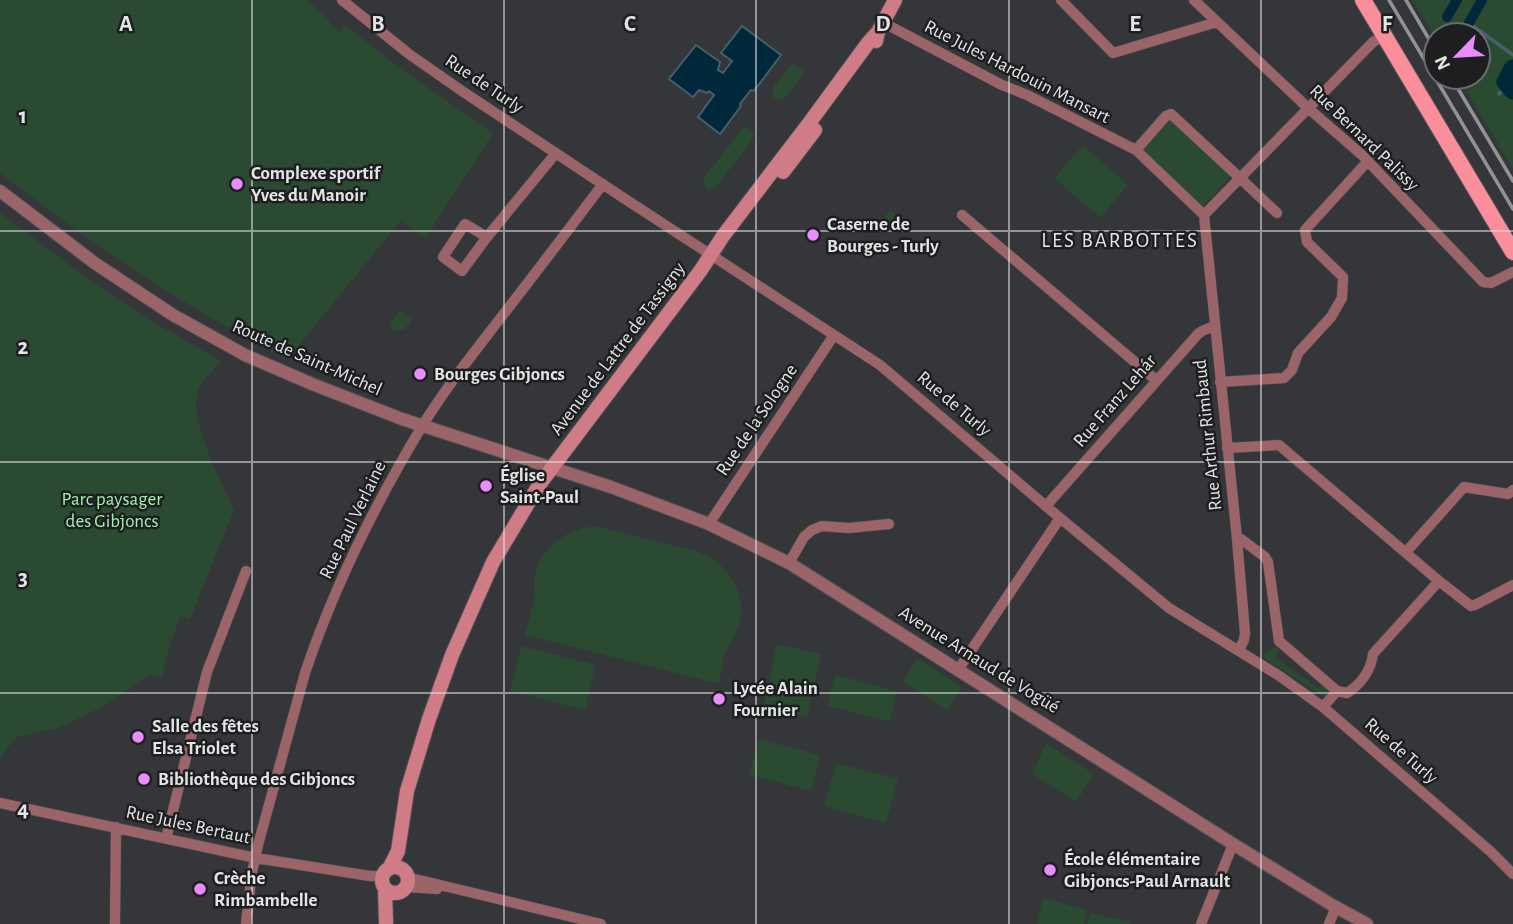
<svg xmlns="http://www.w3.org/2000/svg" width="1513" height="924" font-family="'Alegreya Sans',sans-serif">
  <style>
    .green { fill: #2a4a31 }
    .water { fill: #00283a; stroke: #44606e; stroke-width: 2 }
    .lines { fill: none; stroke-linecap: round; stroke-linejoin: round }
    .stream { stroke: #44606e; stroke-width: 3.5 }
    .canal { stroke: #00283a; stroke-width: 10 }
    .river { stroke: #00283a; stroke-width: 19 }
    .minor-casing { stroke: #515255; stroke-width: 11 }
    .tertiary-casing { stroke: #515255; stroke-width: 14 }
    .secondary-casing { stroke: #515255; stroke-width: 16 }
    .primary-casing { stroke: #515255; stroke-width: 18 }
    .minor { stroke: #9a6469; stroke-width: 10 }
    .tertiary { stroke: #9a6469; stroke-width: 12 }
    .secondary { stroke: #d07c86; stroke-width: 14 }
    .primary { stroke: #fb8e9b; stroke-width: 16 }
    .rail { stroke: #919295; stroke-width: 3.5 }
    .grid { fill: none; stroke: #e3e4e6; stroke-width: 2; stroke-opacity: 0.55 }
    .poi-dot { fill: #e98dfe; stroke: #1d1e1f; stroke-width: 2.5 }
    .labels { text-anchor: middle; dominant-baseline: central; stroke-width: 5; stroke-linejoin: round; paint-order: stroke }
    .street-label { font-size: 19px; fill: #e3e4e6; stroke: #1d1e1f }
    .poi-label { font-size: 19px; font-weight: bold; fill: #e3e4e6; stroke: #1d1e1f; text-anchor: start }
    .park-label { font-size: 19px; fill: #9ef2af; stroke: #1d1e1f }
    .neighbourhood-label { font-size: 21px; letter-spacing: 2px; fill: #e3e4e6; stroke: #1d1e1f }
    .grid-label { font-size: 23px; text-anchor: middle; font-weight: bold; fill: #e3e4e6; stroke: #1d1e1f; stroke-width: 5; stroke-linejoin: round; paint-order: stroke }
  </style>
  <rect width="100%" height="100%" fill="#353639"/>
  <!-- green -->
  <path class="green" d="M0,0H307L330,21L329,23L339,32L345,25L397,66L493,133L425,239L401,220L288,359C185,309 91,243 0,173Z
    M1412,0H1513V169L1458,77H1478V35H1436V39Z
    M794,64L803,70L804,73L785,98L778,100L773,97L772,89L790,66Z
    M1170,121H1173L1231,176L1203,206H1200L1145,151L1144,149Z
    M747,127L754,133L753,139L716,187L709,189L706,188L703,181L704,178L741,130Z
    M1083,145L1128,185L1100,218L1054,178Z
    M891,210L902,220L892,232L880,221Z
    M0,213L86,277L148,319L221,361C213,371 202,380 198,391C188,420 222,483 234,510L190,619L181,616L172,638L162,678L150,675L98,709L58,728L17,737L9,746L0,761Z
    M400,310L412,319L405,329L394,331L390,323Z
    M589,527H599L696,551C724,561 744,585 741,617C739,630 731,640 726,652C722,662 721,673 719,684L525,635C528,623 532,610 535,598C536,590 533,583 535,576C541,548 562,532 589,527Z
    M777,644L821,654L807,717L763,707Z
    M521,646L596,665L585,710L510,691Z
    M1275,647L1279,650L1275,657L1318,688L1323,683L1328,690L1325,696H1322L1266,659L1263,655Z
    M917,658L962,687L947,710L903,682Z
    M835,675L897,691L890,722L827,706Z
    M759,739L820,755L811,791L749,775Z
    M1046,743L1094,774L1076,802L1032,774Z
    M836,763L898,779L886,823L824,806Z
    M1043,898L1087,910L1084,924H1037Z
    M1091,913L1131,922L1130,924H1088Z"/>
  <!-- water -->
  <path class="water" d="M742,26L781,55L754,91L751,90L740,104L741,106L720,134L698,117L714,95L709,91L707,93L699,90L693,97L669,79L696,45L720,62L718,70L723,73L732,61L721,53Z"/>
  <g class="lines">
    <!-- stream -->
    <path class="stream" d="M1469,23L1513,55
      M1499,94L1506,82"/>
    <!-- canal -->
    <path class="canal" d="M1447,17L1457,0
      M1462,35L1482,0"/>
    <!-- river -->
    <path class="river" d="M1513,69L1506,82L1513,90"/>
    <defs>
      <path id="minor" d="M342,0L409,54L462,91L619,195L880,365L1060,518L1169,608L1278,675L1323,707L1490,851L1513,874
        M1061,0L1113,53L1217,22
        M1194,0L1308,108L1362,155L1483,282L1491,283L1513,272
        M884,23L1000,84L1027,95L1136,150L1204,215L1240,178L1171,114L1166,116L1136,150
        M1277,213L1240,178L1373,42L1384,36
        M962,215L1156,380
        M1204,215L1237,539L1245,633L1244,640L1239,650
        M487,237L465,224L443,257L462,271L487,237L556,153
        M1220,382L1284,378L1292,370L1298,353L1331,317L1342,298L1343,277L1307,242L1305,230L1368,161
        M1227,448L1279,445L1439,581L1471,606L1475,605L1513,585
        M1046,506L1198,334L1202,331L1214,326
        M709,524L834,335
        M1237,539H1241L1265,557L1268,562L1279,641L1337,691
        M1406,552L1464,487L1508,494L1513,490
        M789,563L804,537L812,530L822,526L849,528L889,524
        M958,670L1060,518
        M1323,707L1337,691L1347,693C1361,684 1371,670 1373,654L1439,581
        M0,803L256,858L370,876H382
        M166,839L207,672L246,571
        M407,877L601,924
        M406,887L437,889
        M115,924L116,827
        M246,924L252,872L258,845L305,673C334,587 374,506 421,428C444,390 472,355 499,320C534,275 569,229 603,184
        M1201,924L1233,844
        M1329,924L1336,907"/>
      <path id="tertiary" d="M0,191L96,264L173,315L245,355L312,384L402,419L611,487L709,524L789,563L1233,844L1332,905L1367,924"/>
      <path id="secondary" d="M876,41L878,32L895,0
        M783,172L815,130
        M382 880a13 13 0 1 1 26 0a13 13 0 1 1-26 0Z
        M389,869L398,851L407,791L429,719L452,655L493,562L539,485L701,270L723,236L810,122L868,43L878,32
        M385,889L386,922"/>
      <path id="primary" d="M1363,0L1513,252"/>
    </defs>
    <!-- minor casing -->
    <use href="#minor" class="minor-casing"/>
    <!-- tertiary casing -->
    <use href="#tertiary" class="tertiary-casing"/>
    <!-- secondary casing -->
    <use href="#secondary" class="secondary-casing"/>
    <!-- primary casing -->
    <use href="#primary" class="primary-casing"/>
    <!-- minor -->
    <use href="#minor" class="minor"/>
    <!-- tertiary -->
    <use href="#tertiary" class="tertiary"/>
    <!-- secondary -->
    <use href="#secondary" class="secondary"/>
    <!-- primary -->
    <use href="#primary" class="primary"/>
    <!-- rail -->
    <path class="rail" d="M1389,0L1513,209
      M1406,0L1436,51
      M1451,77L1513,181"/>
  </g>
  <!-- grid -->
  <path class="grid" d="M252,0V924M504,0V924M756,0V924M1009,0V924M1261,0V924M0,231H1513M0,462H1513M0,693H1513"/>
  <!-- markers -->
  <g class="poi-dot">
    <circle cx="237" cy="184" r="7"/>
    <circle cx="813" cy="235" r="7"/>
    <circle cx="420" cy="374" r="7"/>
    <circle cx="486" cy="486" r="7"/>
    <circle cx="719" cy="699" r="7"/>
    <circle cx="138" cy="737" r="7"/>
    <circle cx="144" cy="779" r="7"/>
    <circle cx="1050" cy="870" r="7"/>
    <circle cx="200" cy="889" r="7"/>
  </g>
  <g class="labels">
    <!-- street labels -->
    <g class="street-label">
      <text transform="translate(1017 72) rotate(27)">Rue Jules Hardouin Mansart</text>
      <text transform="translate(484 84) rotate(34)">Rue de Turly</text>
      <text transform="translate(1364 138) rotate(44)">Rue Bernard Palissy</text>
      <text transform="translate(618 349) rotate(-53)">Avenue de Lattre de Tassigny</text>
      <text transform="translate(307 358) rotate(24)">Route de Saint-Michel</text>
      <text transform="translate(1115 401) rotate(-49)">Rue Franz Lehár</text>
      <text transform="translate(954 404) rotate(40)">Rue de Turly</text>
      <text transform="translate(757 420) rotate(-56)">Rue de la Sologne</text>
      <text transform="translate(1208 435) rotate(-96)">Rue Arthur Rimbaud</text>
      <text transform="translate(353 520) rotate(-64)">Rue Paul Verlaine</text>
      <text transform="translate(979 660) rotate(32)">Avenue Arnaud de Vogüé</text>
      <text transform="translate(1401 751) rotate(41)">Rue de Turly</text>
      <text transform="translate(188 825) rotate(12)">Rue Jules Bertaut</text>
    </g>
    <!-- poi labels -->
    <g class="poi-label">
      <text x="251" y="173">Complexe sportif<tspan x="251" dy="22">Yves du Manoir</tspan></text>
      <text x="827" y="224">Caserne de<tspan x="827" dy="22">Bourges - Turly</tspan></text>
      <text x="434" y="374">Bourges Gibjoncs</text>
      <text x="500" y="475">Église<tspan x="500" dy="22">Saint-Paul</tspan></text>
      <text x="733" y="688">Lycée Alain<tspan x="733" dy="22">Fournier</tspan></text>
      <text x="152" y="726">Salle des fêtes<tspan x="152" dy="22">Elsa Triolet</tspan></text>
      <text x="158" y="779">Bibliothèque des Gibjoncs</text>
      <text x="1064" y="859">École élémentaire<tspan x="1064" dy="22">Gibjoncs-Paul Arnault</tspan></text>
      <text x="214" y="878">Crèche<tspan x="214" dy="22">Rimbambelle</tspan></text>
    </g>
    <!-- park labels -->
    <g class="park-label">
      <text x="112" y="499">Parc paysager<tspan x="112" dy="22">des Gibjoncs</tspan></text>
    </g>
    <!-- neighbourhood labels -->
    <g class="neighbourhood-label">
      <text x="1120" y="240">LES BARBOTTES</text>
    </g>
  </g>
  <g class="grid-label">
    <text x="126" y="31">A</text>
    <text x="378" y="31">B</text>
    <text x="630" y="31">C</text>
    <text x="883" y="31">D</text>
    <text x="1135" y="31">E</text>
    <text x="1387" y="31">F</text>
    <text x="23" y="123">1</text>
    <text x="23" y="354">2</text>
    <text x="23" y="585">3</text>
    <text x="23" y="816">4</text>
  </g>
  <!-- north arrow -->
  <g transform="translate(1457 56) rotate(245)"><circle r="33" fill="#1d1e1f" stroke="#6c6d6f" stroke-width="2"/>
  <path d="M0-5L12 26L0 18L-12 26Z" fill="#e98dfe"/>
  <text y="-10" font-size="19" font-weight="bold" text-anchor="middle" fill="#e3e4e6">N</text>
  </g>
</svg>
